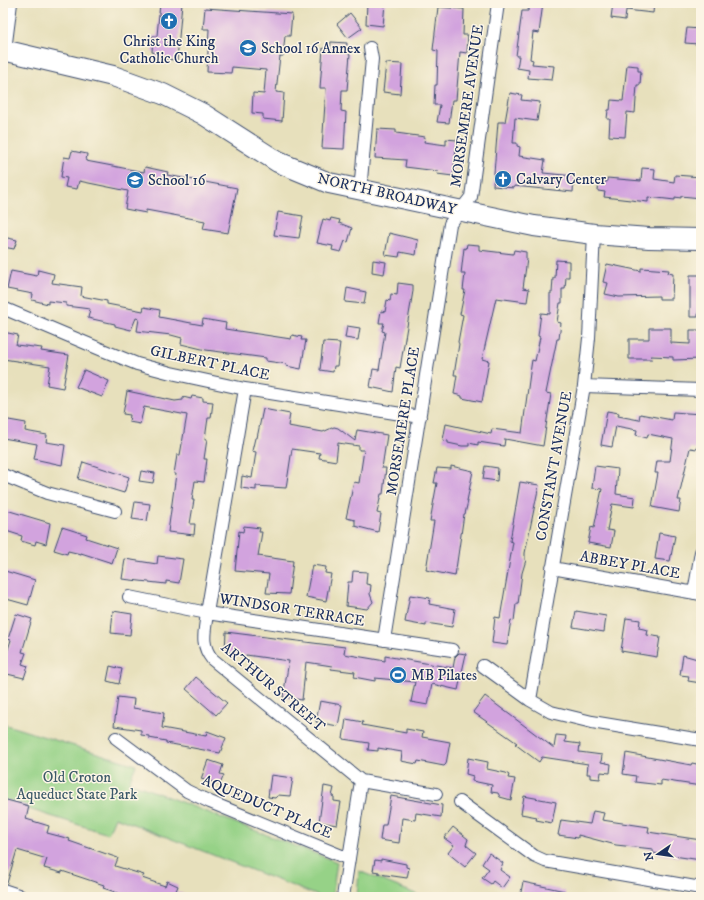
<svg xmlns="http://www.w3.org/2000/svg" width="704" height="900" font-family="'IM FELL DW Pica',serif">
  <style>
    .green { fill: #96d287; stroke: #588072 }
    .building { fill: #d2a3de }
    .lines { fill: none; stroke-linecap: round; stroke-linejoin: round }
    .minor-casing { stroke: #3a4a6c; stroke-width: 14 }
    .tertiary-casing { stroke: #3a4a6c; stroke-width: 18 }
    .primary-casing { stroke: #3a4a6c; stroke-width: 22 }
    .minor { stroke: #fff; stroke-width: 12 }
    .tertiary { stroke: #fff; stroke-width: 16 }
    .primary { stroke: #fff; stroke-width: 20 }
    .labels { text-anchor: middle; dominant-baseline: central; stroke-width: 3; stroke-linejoin: round; paint-order: stroke }
    .poi-label { font-size: 15px; fill: #1b2f5e; stroke: #fcf5e5; text-anchor: start }
    .street-label { font-size: 15px; fill: #1b2f5e; stroke: #fcf5e5 }
    .park-label { font-size: 15px; fill: #3a5868; stroke: #fcf5e5 }
  </style>
  <rect width="100%" height="100%" fill="#fcf5e5"/>
  <filter id="ink" filterUnits="userSpaceOnUse"><feTurbulence type="fractalNoise" baseFrequency=".025" numOctaves="2"/><feDisplacementMap in="SourceGraphic" scale="8" xChannelSelector="R" yChannelSelector="G"/><feConvolveMatrix kernelMatrix="1 2 1 2 8 2 1 2 1" color-interpolation-filters="sRGB"/></filter>
  <filter id="wash" filterUnits="userSpaceOnUse"><feTurbulence type="fractalNoise" baseFrequency=".012" numOctaves="4" result="noise"/><feDisplacementMap in="SourceGraphic" scale="16" xChannelSelector="R" yChannelSelector="G"/><feGaussianBlur stdDeviation="0.9" result="paint"/><feColorMatrix in="noise" values="0 0 0 0 0 0 0 0 0 0 0 0 0 0 0 0 0 1.4 0 .05"/><feComposite in="paint" operator="in"/></filter>
  <g filter="url(#wash)">
    <rect width="100%" height="100%" fill="#e7e0bc"/>
    <!-- green -->
    <path class="green" d="M3,724L136,765L129,782L337,862L332,897H321L115,817L108,834L3,801Z
      M359,871L423,897H357Z"/>
    <g id="blocks">
      <!-- building -->
      <path class="building" d="M160,3H182L177,60L161,59L156,57V53L152,52L153,36H157Z
        M367,3H385L383,26L366,24Z
        M529,3H543L539,33L533,32L530,59L533,60L532,64L554,66L552,80L528,78L529,70L517,68L519,56H516L522,11H528Z
        M613,3H654L653,13L626,10L625,20L611,18Z
        M438,7L464,9L463,35H468L467,53L460,52L456,100H452L449,123L437,122L440,105H434L435,85H437L438,51L433,50Z
        M205,8L292,14L290,36H285L283,56H280L276,92L284,93L282,121L263,119V114L252,113L253,93L264,94L266,70L232,67L231,73L207,72L209,29H203Z
        M350,13L362,28L348,38L337,24Z
        M687,28L700,29L698,44L685,43Z
        M331,42L347,43L346,53L350,54L347,90H342L341,111L346,112L344,149L322,148L326,88H320L323,48L330,49Z
        M386,63L402,64L400,94L383,92Z
        M627,65L638,66V71H641L640,85H637L635,113L627,112L625,137L609,136L610,119H607L608,110H610L611,100L623,101Z
        M510,93L522,95L521,100L540,102L537,121L515,118L513,143H517V146L520,147L519,156L545,160L543,173L574,176L573,192L514,186V188L493,186L498,122H505Z
        M377,129L396,130V133L425,137L424,142L446,145V139L457,140L453,176L437,174L438,171L405,167L406,160L375,158Z
        M72,151L87,154L86,161L144,172L145,167L168,172L167,175L237,188L228,233L203,229L205,221L146,210V213L125,209L128,191L79,181L77,189L65,187L67,178L61,177L64,157L70,158Z
        M642,168L655,169L654,179L674,182L675,175L701,177V198L681,196V198L675,197V200L648,197V202L604,197L605,192L598,191L599,181L607,182V178L641,181Z
        M278,212L303,216L299,238L274,235Z
        M331,218L340,220L339,223L352,228L348,242L345,241L341,252L332,250L333,246L317,243L323,219L330,221Z
        M389,233L418,240L416,255L400,252L399,257L385,255Z
        M3,237L17,240L14,249L3,247Z
        M467,244L479,245V250L513,254L514,250L526,252V258L527,259L523,288L529,289L527,302L496,298L482,359L489,361L482,402L462,398V396L454,394L457,375H454L459,344L458,342L463,315L460,314L465,290H463L465,274H461L464,248L466,249Z
        M373,260L386,262L384,274L372,272Z
        M556,260L569,261V277H566L565,289H562V303H560L557,322L561,323L559,339H557L546,393L551,394L543,446L505,439L504,446L478,442V445L469,443V446H462L448,443V441L443,440L446,424L491,434L492,429L522,433L530,373L532,360L535,361L540,337L538,336L541,313L550,314V293H552L553,278H555Z
        M607,264L641,271V268L669,270L668,273L673,274L672,299H659V296L619,297L605,294L608,283L603,282Z
        M38,270L54,274L52,283L82,287L81,296L107,301V304L143,311L144,307L160,310L159,317L202,325L203,319L226,323L225,329L291,339L292,335L302,337L301,340H306L301,369L286,366L287,364L266,361V358L206,350L181,344L182,338L171,335L137,331L139,319L136,318L131,330L115,326V324L88,318L90,309L66,306V303L48,301V304L32,300L33,294L7,289L11,271L37,276Z
        M690,275H701L698,317H690Z
        M398,283L413,285V291L400,368L396,367L393,392L370,387L373,369L379,370L385,332L382,331L384,323H379L381,311L385,312L387,300L390,301L391,294L397,295Z
        M347,288L366,292L364,304L345,302Z
        M347,326L360,328L358,340L345,338Z
        M649,328H671V343L690,344V330H701V359L673,360V357L651,356L652,359H629V339H649Z
        M3,332L18,335L16,345L42,348L41,351L69,355L63,388L47,385L50,366L3,359Z
        M323,342L340,343L337,366H334L333,372L320,370Z
        M84,370L109,381L102,397L76,387Z
        M127,391L175,401L183,400V397L191,399L192,396L203,398V401L213,402L211,418H208L205,439H207L204,459H207L204,482L195,481L192,500H194L190,524H195L194,535L168,532L176,474H174L177,455H180L187,415L144,407L140,424L129,422L130,415L123,414Z
        M263,409L290,414L288,426L323,432L334,427L338,428L355,441L357,430L387,435L382,468H386L383,494H381L377,513L381,514L378,532L355,526V520L346,518L354,482L359,483L364,450H359V446L338,443L336,461L319,458L320,453L292,449L286,488L256,486V490L241,488L242,476L252,478L256,452L252,451L255,438H257Z
        M607,411L619,413L618,416L639,420L640,414L672,420L673,412L701,414V427L697,449L690,448L678,500H681L679,512L652,507L658,473H655L657,461H670L673,439L648,434L647,438L636,435L637,430L616,426L612,447L601,445Z
        M3,419L26,423L25,431L47,435L46,442L65,445L62,465L34,459L37,444L3,438Z
        M83,462L129,477L124,493L78,479Z
        M451,466L473,471L467,501H468L465,514H464L455,576L426,570L434,521H430L437,483H434L437,468L451,469Z
        M485,466L498,468L497,481L483,479Z
        M595,466L618,469L616,494L635,497L634,507L612,504L607,530L614,531L611,547L588,543L591,527L594,528L602,489L592,488Z
        M141,471L155,473L153,483L139,481Z
        M520,482L539,485L525,553V560H526L522,573L518,604H516L514,621L511,620L507,645L492,643L495,617L500,618L513,542L510,541Z
        M135,502L150,504L147,521L132,519Z
        M3,509L50,523L46,544L36,541L35,545L21,541L22,536L3,530Z
        M244,526L260,528L259,532H262L258,556L293,561L289,594L266,593L269,574L235,571L239,531L243,532Z
        M62,527L87,535L86,538L117,548L112,563L81,553V554L68,551L67,554L54,550Z
        M659,533L675,536L670,561L655,559Z
        M158,556L183,559L179,583L166,581V584L122,579L125,559L157,564Z
        M312,565L326,567L325,573L331,574L326,601L306,597Z
        M5,571L35,580L28,605L3,598Z
        M353,571L367,572L366,584L371,585L370,594L373,602L367,609L346,606L348,582H352Z
        M410,595L430,598L429,604L455,609L452,627L426,623V626L405,622Z
        M113,611L132,614L130,635L111,633Z
        M576,611L606,616L604,632L573,627Z
        M16,614L32,619L22,652L26,653L22,664L28,666L24,678L3,673V665L11,640L8,639Z
        M626,618L640,620L639,628L648,630L647,635L660,637L657,657L621,651Z
        M226,632L345,647L344,654L385,661V656L453,668L455,657L459,653L466,654L458,690L432,684L428,705L411,702L415,682L375,678V681L354,677L355,672L331,669L332,666L306,662L302,700L283,697L289,661L246,655L245,657L225,651Z
        M683,655L701,660V683L688,681L689,676L680,675Z
        M110,666L122,669L119,684L107,681Z
        M196,677L227,703L216,715L186,689Z
        M485,696L554,748L556,735L566,736L565,742L580,744L579,752L602,755L601,762L611,764L610,773L601,772L600,779L590,778V774H587L588,764L542,757L539,762L515,744L517,743L473,712Z
        M118,697L134,699L133,708L164,713L162,728L206,736L207,731L226,738L220,753L166,743V741L149,738V736L141,735V730L114,726Z
        M320,701L342,705L338,726L316,722Z
        M346,719L363,722L362,725L406,733V729L423,732L422,737L450,742L446,764L444,766L418,761L417,764L401,761L402,752L378,748V751L368,750L369,743L343,739Z
        M626,753L691,765L692,763L701,765V786L661,780V785L635,782L636,776L623,774Z
        M468,758L488,762L487,769L506,773L509,775L508,778L515,779L511,800L500,797L498,793L491,792L492,785L472,781L473,776L466,774Z
        M208,760L223,765L220,774L224,775L220,784L201,779Z
        M271,775L293,778L290,796L278,795L275,798L268,797Z
        M324,786L334,788L332,796L334,797V801L341,802L337,825L319,822Z
        M391,796L442,805L441,817L416,813L415,820L402,818L399,843L380,840L382,825H386Z
        M524,796L556,802L552,823L536,820L537,817L521,814Z
        M3,799L29,806L26,819L49,826L47,833L70,839L69,841L118,858L115,866L144,875L142,878L165,886L167,881L178,886L176,891L190,897H130L103,888L104,885L62,871V873L44,868L47,859L17,850L7,883H3Z
        M593,811L604,813L602,820L649,827L648,832L701,840V860L653,853V849L616,845L578,835V838L558,835L561,820L590,824Z
        M453,827L468,839L466,845L476,853L465,867L448,853L454,845L444,838Z
        M489,853L503,863L500,870L510,877L502,888L493,881L491,884L482,878L489,869L482,864Z
        M381,859L406,864V867L409,868L407,878L379,874V872L373,871L375,860L381,861Z
        M523,882L565,891V897H520Z"/>
    </g>
  </g>
  <g filter="url(#ink)">
    <use href="#blocks" fill-opacity="0" stroke="#3a4a6c" stroke-width="1"/>
    <g class="lines">
      <defs>
        <path id="minor" d="M360,191L372,59L370,48
          M3,308L100,349L137,364L171,373L245,389L420,417
          M584,386L701,390
          M245,389L207,613C205,631 200,644 212,659L361,781L343,897
          M3,475L47,493L115,511
          M552,568L701,594
          M694,593L701,552
          M129,597L207,613L452,650
          M384,640L450,224L471,197L498,3
          M483,666L530,700L551,712L592,722L701,740
          M530,700L584,386L589,338L594,234
          M116,738L187,791L210,802L349,859
          M361,781L436,794
          M460,802L534,856L545,861L701,888"/>
        <path id="tertiary" d="M3,50L9,3
          M3,892L18,897"/>
        <path id="primary" d="M3,50L113,76L163,94L203,114L278,162L329,183L534,226L594,234L649,238L701,239"/>
      </defs>
      <!-- minor casing -->
      <use href="#minor" class="minor-casing"/>
      <!-- tertiary casing -->
      <use href="#tertiary" class="tertiary-casing"/>
      <!-- primary casing -->
      <use href="#primary" class="primary-casing"/>
      <!-- minor -->
      <use href="#minor" class="minor"/>
      <!-- tertiary -->
      <use href="#tertiary" class="tertiary"/>
      <!-- primary -->
      <use href="#primary" class="primary"/>
    </g>
  </g>
  <!-- icons -->
  <defs>
    <symbol id="church-disc" viewBox="-11 -11 22 22"><circle r="9.5" fill="#1f6fb2" stroke="#fcf5e5"/><path d="M-1.2-6h2.4v3.5h3.3v2.4h-3.3V6h-2.4V-.1h-3.3v-2.4h3.3Z" fill="#fff"/></symbol>
    <symbol id="school-disc" viewBox="-11 -11 22 22"><circle r="9.5" fill="#1f6fb2" stroke="#fcf5e5"/><path d="M0-5L7-2L0 1L-7-2ZM-4 1L0 2.5L4 1V4Q0 6-4 4Z" fill="#fff"/></symbol>
    <symbol id="stadium-disc" viewBox="-11 -11 22 22"><circle r="9.5" fill="#1f6fb2" stroke="#fcf5e5"/><path d="M0-5a6.5 5 0 1 0 0 10a6.5 5 0 1 0 0-10ZM-3.5-1.8h7v3.6h-7Z" fill="#fff"/></symbol>
  </defs>
  <g fill-rule="evenodd">
    <use href="#church-disc" x="159" y="11" width="20" height="20"/>
    <use href="#school-disc" x="238" y="38" width="20" height="20"/>
    <use href="#church-disc" x="493" y="169" width="20" height="20"/>
    <use href="#school-disc" x="125" y="170" width="20" height="20"/>
    <use href="#stadium-disc" x="388" y="665" width="20" height="20"/>
  </g>
  <g class="labels">
    <!-- poi labels -->
    <g class="poi-label">
      <text x="169" y="41" text-anchor="middle">Christ the King<tspan x="169" dy="17">Catholic Church</tspan></text>
      <text x="261" y="48">School 16 Annex</text>
      <text x="516" y="179">Calvary Center</text>
      <text x="148" y="180">School 16</text>
      <text x="411" y="675">MB Pilates</text>
    </g>
    <!-- street labels -->
    <g class="street-label">
      <text transform="translate(467 106) rotate(-82)">MORSEMERE AVENUE</text>
      <text transform="translate(387 194) rotate(13)">NORTH BROADWAY</text>
      <text transform="translate(210 363) rotate(12)">GILBERT PLACE</text>
      <text transform="translate(403 421) rotate(-81)">MORSEMERE PLACE</text>
      <text transform="translate(554 466) rotate(-80)">CONSTANT AVENUE</text>
      <text transform="translate(630 565) rotate(10)">ABBEY PLACE</text>
      <text transform="translate(292 610) rotate(9)">WINDSOR TERRACE</text>
      <text transform="translate(273 687) rotate(40)">ARTHUR STREET</text>
      <text transform="translate(267 807) rotate(23)">AQUEDUCT PLACE</text>
    </g>
    <!-- park labels -->
    <g class="park-label">
      <text x="77" y="777">Old Croton<tspan x="77" dy="17">Aqueduct State Park</tspan></text>
    </g>
  </g>
  <!-- margin -->
  <rect width="704" height="900" fill="none" stroke="#fcf5e5" stroke-width="16"/>
  <!-- north arrow -->
  <g transform="translate(658 854) rotate(257)" stroke="#fcf5e5" stroke-width="3" paint-order="stroke">
  <path d="M0-3L7 15L0 10L-7 15Z" fill="#1b2f5e"/>
  <text y="-6" font-size="11" font-weight="bold" text-anchor="middle" fill="#1b2f5e">N</text>
  </g>
</svg>
